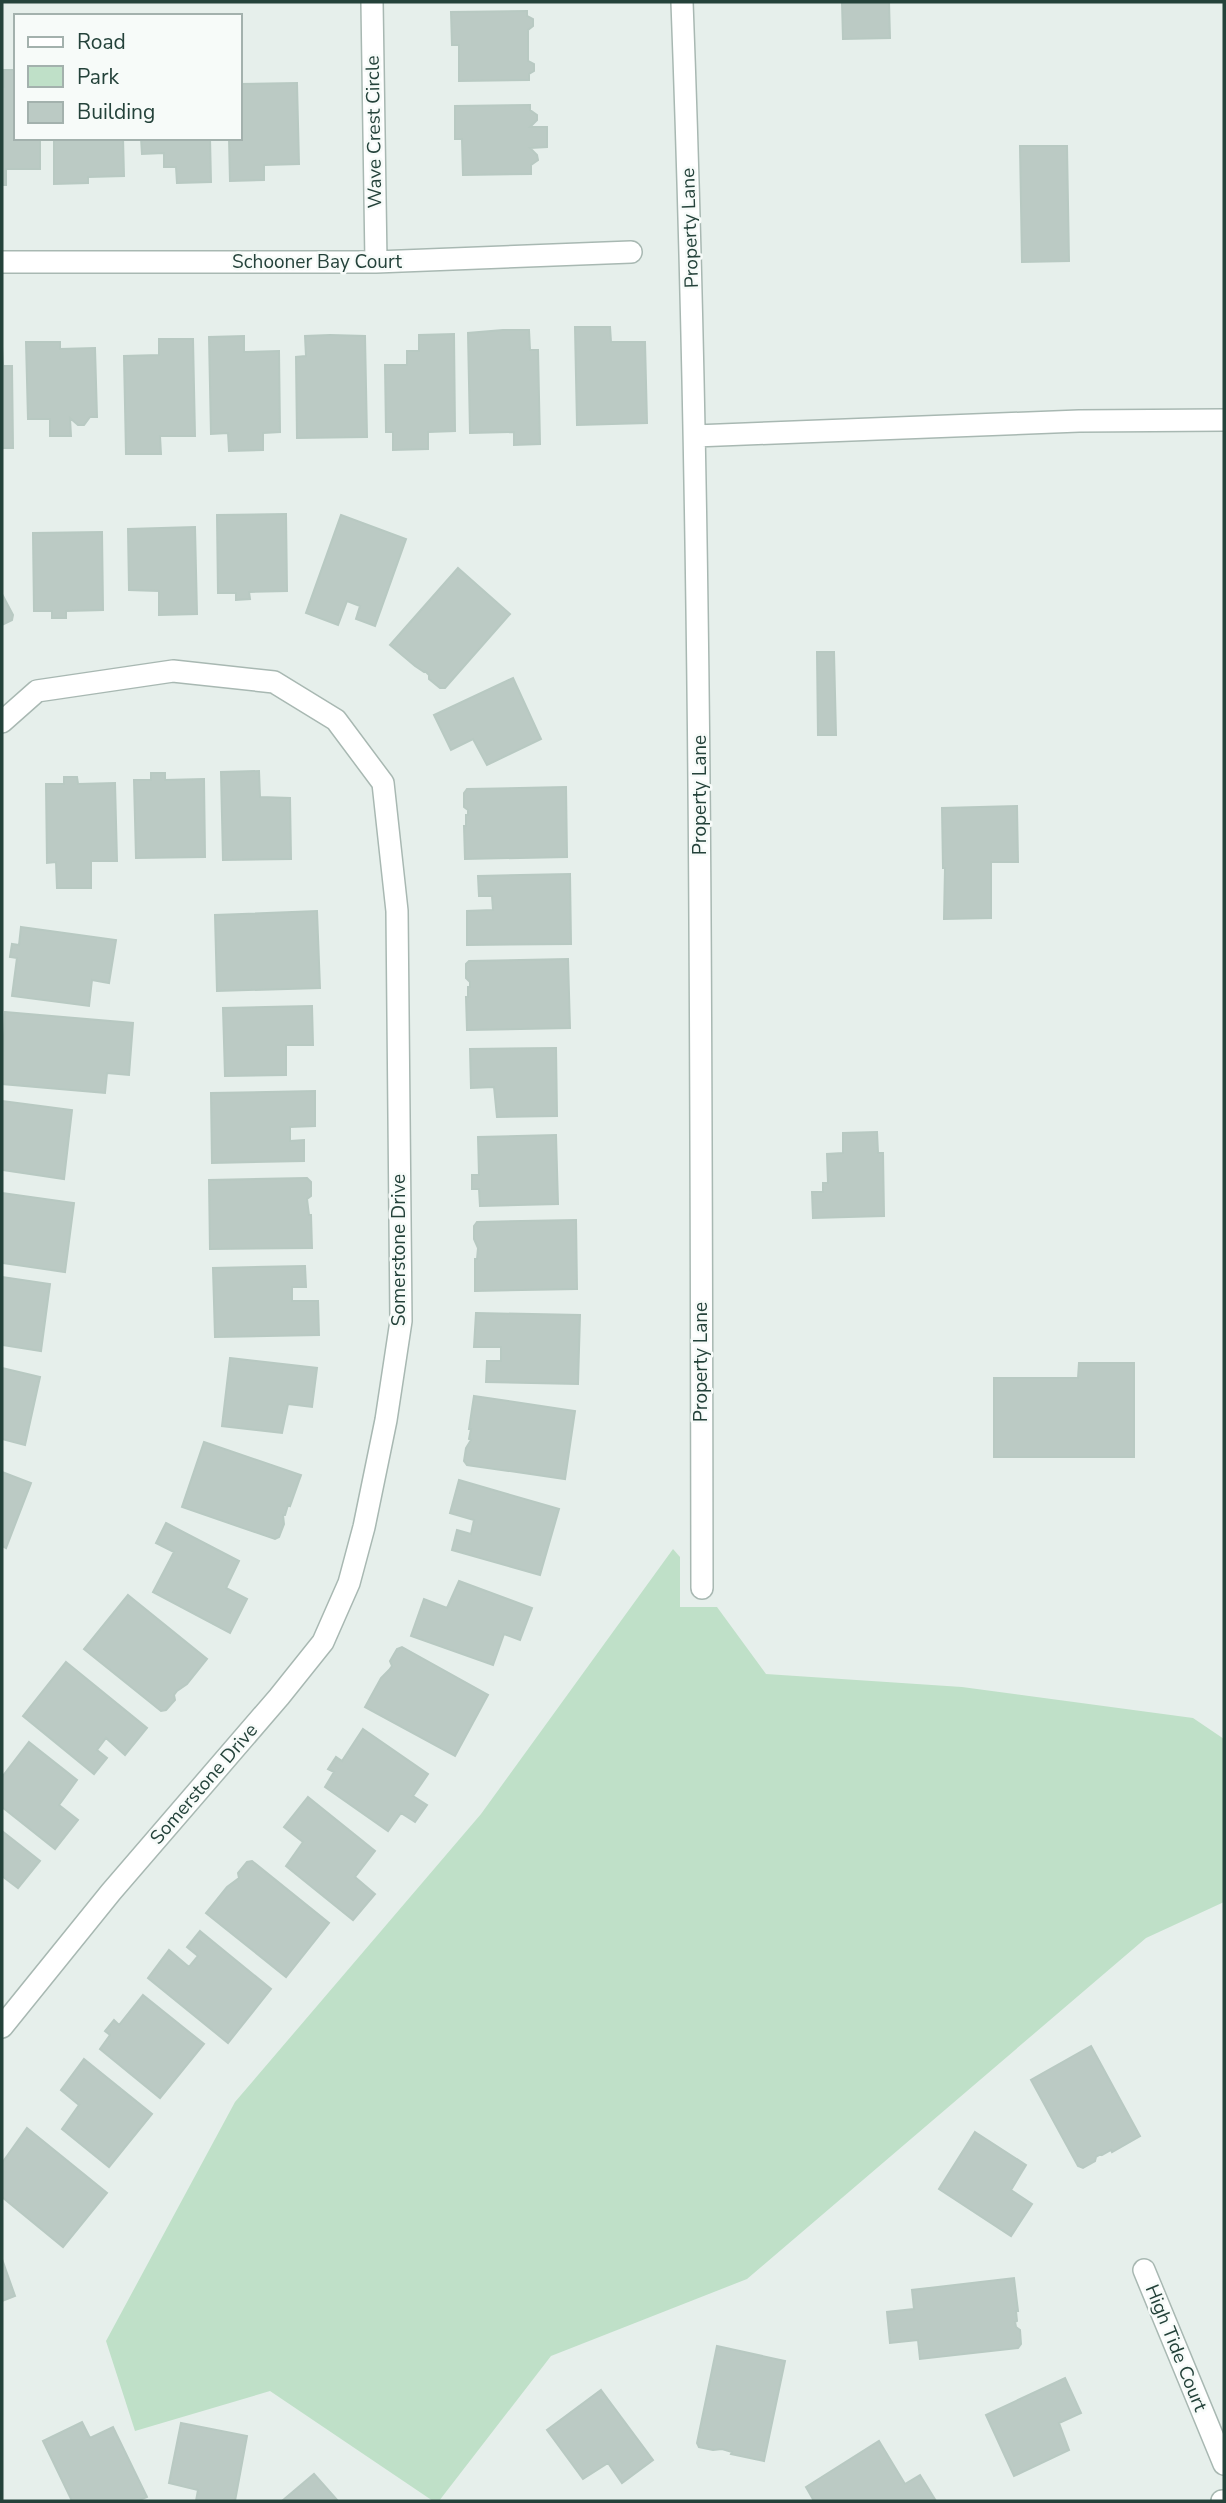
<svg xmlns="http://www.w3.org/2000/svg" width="1226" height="2503" font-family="'Nunito Sans',sans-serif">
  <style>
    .green { fill: #bfe0c8 }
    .building { fill: #bbcac4; stroke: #b8c9c2; stroke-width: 2 }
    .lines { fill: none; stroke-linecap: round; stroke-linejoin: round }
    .minor-casing { stroke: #a8b8b2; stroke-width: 24 }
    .minor { stroke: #fff; stroke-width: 21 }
    .labels { text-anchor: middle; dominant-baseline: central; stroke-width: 5; stroke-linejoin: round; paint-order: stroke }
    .street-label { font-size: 19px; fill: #24423a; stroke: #f7fbf9 }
  </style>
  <rect width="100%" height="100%" fill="#e6efeb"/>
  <!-- green -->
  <path class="green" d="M673,1549L680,1557V1607H717L766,1674L962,1687L1193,1718L1224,1739V1902L1146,1938L747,2279L551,2356L439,2501H433L270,2391L135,2431L106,2341L235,2102L481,1814Z"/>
  <!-- building -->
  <path class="building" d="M842,2H889L890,38L843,39Z
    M527,11V16L533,19V26L528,30V61L534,64V71L529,74V80L459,81V45H452L451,12Z
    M4,70H16V138H40V169H6V185H2V87H4Z
    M297,83L299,164L264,165V180L230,181L229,138H240V84Z
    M530,105V110L537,115V120L530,127H547V147L530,148L537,155L538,160L531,165V174L463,175L462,139H455V106Z
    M54,138H123L124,176L88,177V183L54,184Z
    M141,138H210L211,182L177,183L176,167H164V153L142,154Z
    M1020,146H1067L1069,261L1022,262Z
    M575,327H610L611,342H645L647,423L577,425Z
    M503,330H529L530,350H538L540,444L514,445V432L470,433L468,333Z
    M454,334L455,431L428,432V449L393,450V432H386L385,365H407V351H419V335Z
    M330,335L365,336L367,437L297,438L296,357L306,356L305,336Z
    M244,336V352L279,351L280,432L263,433V450L229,451L228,433L211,434L209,337Z
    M159,339H193L195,436H160L161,454H126L124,356L159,355Z
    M26,342H60V349L95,348L97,417H90L84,425H78L70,418L71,436H50V419H28Z
    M2,346L3,366H12L13,448H2Z
    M286,514L287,591L249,592L250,599L236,600V593H218L217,515Z
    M341,515L406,539L375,626L356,619L360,606L347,601L338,625L306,613Z
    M195,527L197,614L159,615V591L129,590L128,529Z
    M102,532L103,610L66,611V618H52V611H34L33,533Z
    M458,568L510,614L445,688H440L429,679V675L425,671L424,672L415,666L390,645Z
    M2,594L13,615L12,620L2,625Z
    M817,652H834L836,735H818Z
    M513,678L541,739L487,765L473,739L451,750L434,715Z
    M259,771L260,797L290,798L291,859L223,860L221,772Z
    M151,773H165V780L204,779L205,857L136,858L134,780H151Z
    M64,777H77L78,784L115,783L117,861H91V888H57L56,862L47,863L46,784H64Z
    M566,787L567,857L465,859L464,826H466V815H468V810L464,807V793L467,789Z
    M1017,806L1018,862H991V918L944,919L945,868H943L942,808Z
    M570,874L571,944L467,945V911L493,910L492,896H479L478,876Z
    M317,911L320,988L217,991L215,915Z
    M21,927L116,940L109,983L92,980L89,1006L12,996L17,958L10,957L12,944L19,945Z
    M568,959L570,1028L467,1030L466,997H468V987H470V982L466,978V964L469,961Z
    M312,1006L313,1045H286V1075L225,1076L223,1008Z
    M5,1012L133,1023L129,1075L107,1073L105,1093L2,1084Z
    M556,1048L557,1116L497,1117L494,1087L471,1088L470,1049Z
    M315,1091V1126L290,1127V1141L304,1140V1161L212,1163L211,1093Z
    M2,1101L72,1110L64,1179L2,1170Z
    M877,1132L878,1153H883L884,1216L813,1218L812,1192H823V1183H828L827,1154L843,1153V1133Z
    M556,1135L558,1204L480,1206L479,1189H472V1175H479L478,1137Z
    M307,1178L311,1182V1196L307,1199L309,1215H311L312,1248L210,1249L209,1180Z
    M2,1193L74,1203L65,1272L2,1263Z
    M576,1220L577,1289L475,1291V1259H477L478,1248L474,1239V1226L477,1222Z
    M305,1266L306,1287H292V1301H318L319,1335L215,1337L213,1268Z
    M2,1277L50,1284L41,1351L2,1345Z
    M476,1313L580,1315L578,1384L486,1382L487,1361H501V1347H474Z
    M230,1358L317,1368L312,1407L288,1404L282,1433L222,1426Z
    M1079,1363H1134V1457H994V1378H1078Z
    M2,1368L40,1377L25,1445L2,1439Z
    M474,1396L575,1411L565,1479L467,1465L464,1461L466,1448L471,1440L469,1439L471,1429H469Z
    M204,1442L301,1475L290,1506L288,1505L285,1515H283L284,1524L279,1537L275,1539L182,1507Z
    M2,1472L31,1483L6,1548L2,1546Z
    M459,1480L559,1509L540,1575L452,1550L457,1530L471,1534L474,1520L450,1513Z
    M166,1523L239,1561L226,1588L247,1599L230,1633L153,1592L174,1552L156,1543Z
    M459,1581L532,1608L520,1640L504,1634L493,1665L411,1636L424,1599L447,1608Z
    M128,1595L207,1659L187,1684L177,1691L174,1695L175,1700L166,1710L161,1711L84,1649Z
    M402,1647L488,1695L455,1756L365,1707L381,1678L389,1670L392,1666L390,1661L397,1649Z
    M66,1662L147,1728L125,1755L106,1738L97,1750L107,1758L94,1774L23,1716Z
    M363,1729L428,1774L413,1796L427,1805L415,1822L401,1813L388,1831L325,1787L334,1772L328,1769L336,1757L342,1761Z
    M29,1742L77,1780L59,1805L78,1820L55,1849L2,1807V1777Z
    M308,1797L375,1851L355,1877L375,1894L353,1920L286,1866L303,1842L284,1827Z
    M2,1831L40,1861L18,1888L2,1876Z
    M252,1861L329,1923L286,1977L206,1913L227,1887L239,1878L238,1873L247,1862Z
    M200,1931L271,1989L228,2043L148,1978L169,1950L189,1967L198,1956L187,1947Z
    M143,1995L204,2044L160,2098L100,2049L110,2035L105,2031L114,2020L119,2025Z
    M1091,2046L1140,2136L1112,2152L1111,2150L1102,2155L1101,2154L1096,2157L1095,2161L1083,2168L1078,2166L1031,2080Z
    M84,2059L152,2114L109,2167L62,2129L79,2105L61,2090Z
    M27,2128L107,2193L63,2247L2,2197V2163Z
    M975,2132L1026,2165L1011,2190L1032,2204L1011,2236L939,2189Z
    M2,2259L15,2296L2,2301Z
    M1014,2278L1018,2311H1016L1017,2321L1015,2322L1016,2327L1020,2330L1021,2344L1018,2348L920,2359L918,2340L890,2343L887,2312L914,2309L912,2290Z
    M717,2346L785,2361L764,2461L731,2454L732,2452L722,2449L713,2450L699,2447L697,2443Z
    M1065,2378L1081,2413L1059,2423L1069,2450L1014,2476L986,2415Z
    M601,2390L653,2460L622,2483L608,2463L583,2479L547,2430Z
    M82,2422L90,2438L113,2427L147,2497L137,2501H72L43,2441Z
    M181,2423L247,2436L235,2501H196L198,2490L169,2483Z
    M879,2441L905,2484L920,2475L936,2501H814L806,2487Z
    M314,2474L338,2501H282Z"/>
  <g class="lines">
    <defs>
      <path id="minor" d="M372,2L376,262
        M682,2C702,530 701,1059 702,1588
        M2,262H376L631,252
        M695,436L1079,421L1224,420
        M2,722L37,691L173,671L274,682L336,720L383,783L397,911L401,1321L386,1420L364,1527L349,1583L323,1642L279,1697L111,1892L2,2027
        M1144,2270L1224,2464
        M1222,2501H1224"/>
    </defs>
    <!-- minor casing -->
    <use href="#minor" class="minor-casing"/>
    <!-- minor -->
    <use href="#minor" class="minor"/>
  </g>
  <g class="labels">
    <!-- street labels -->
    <g class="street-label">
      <text transform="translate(374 132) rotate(-91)">Wave Crest Circle</text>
      <text transform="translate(690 228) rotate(-92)">Property Lane</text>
      <text x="317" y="262">Schooner Bay Court</text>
      <text transform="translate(700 795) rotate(-90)">Property Lane</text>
      <text transform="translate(399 1250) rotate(-90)">Somerstone Drive</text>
      <text transform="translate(701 1362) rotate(-90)">Property Lane</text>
      <text transform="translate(204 1784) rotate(-49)">Somerstone Drive</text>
      <text transform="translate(1176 2348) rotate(68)">High Tide Court</text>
    </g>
  </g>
  <!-- border -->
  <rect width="1226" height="2503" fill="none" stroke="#24423a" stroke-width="7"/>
  <!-- legend -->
  <rect x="14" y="14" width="228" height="126" fill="#f7fbf9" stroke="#a3b1ad" stroke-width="2"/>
  <rect x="28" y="37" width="35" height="10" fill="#ffffff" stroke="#a3b1ad" stroke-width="2"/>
  <text x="77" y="49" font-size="21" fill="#24423a">Road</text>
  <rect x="28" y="66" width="35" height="21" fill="#bfe0c8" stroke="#a3b1ad" stroke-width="2"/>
  <text x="77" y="84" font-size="21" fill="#24423a">Park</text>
  <rect x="28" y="102" width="35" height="21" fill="#bbcac4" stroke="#a3b1ad" stroke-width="2"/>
  <text x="77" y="119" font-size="21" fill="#24423a">Building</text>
</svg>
